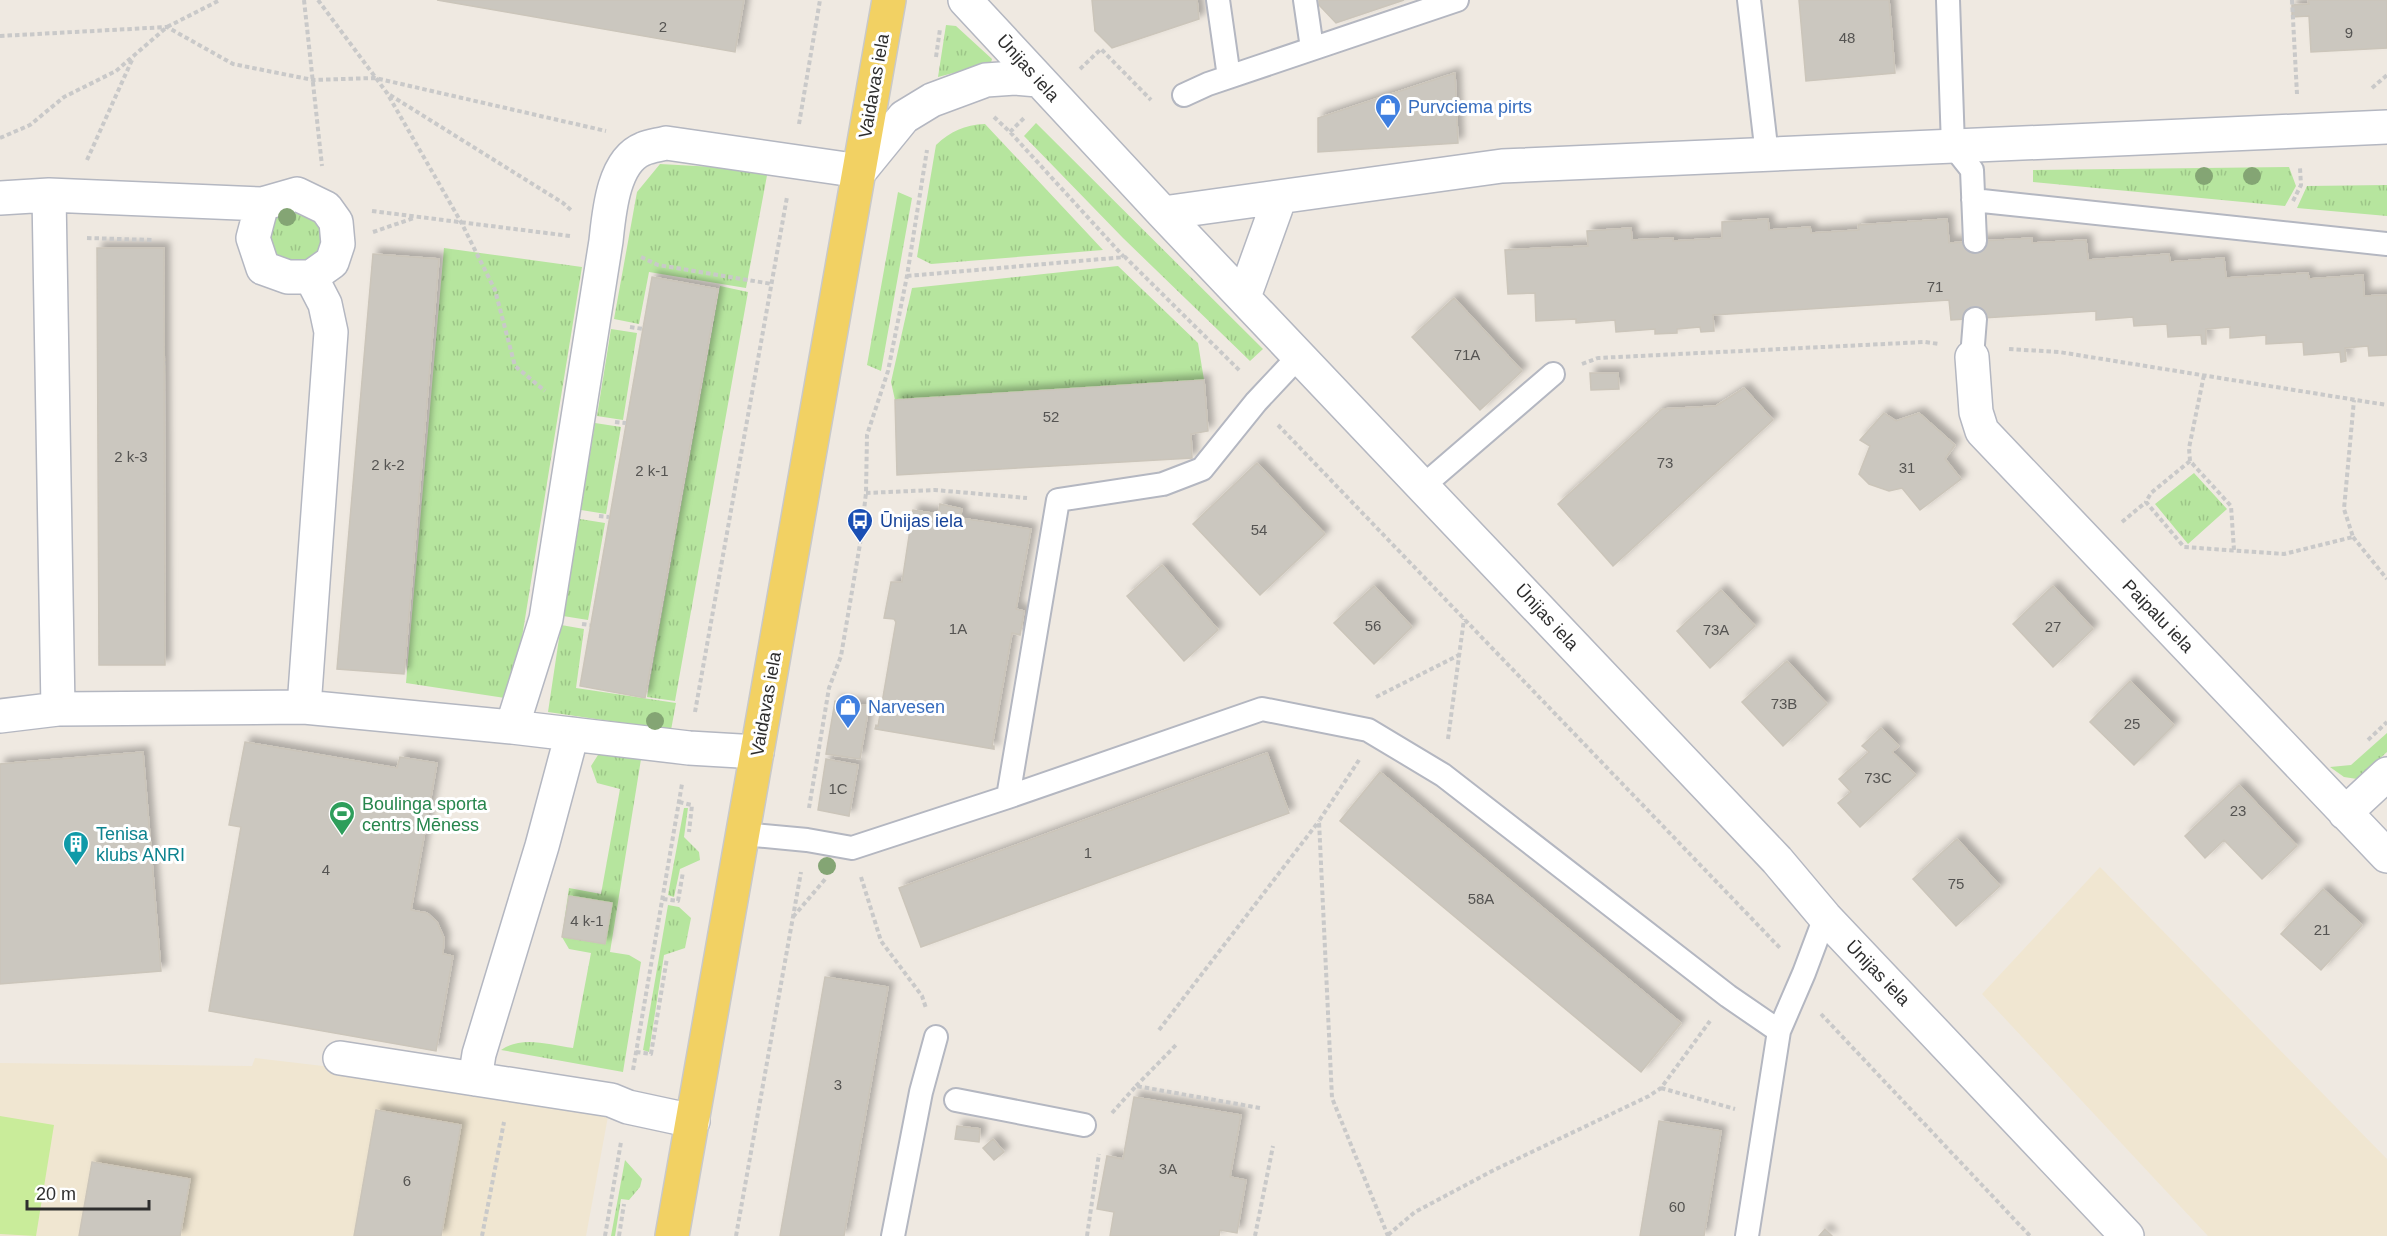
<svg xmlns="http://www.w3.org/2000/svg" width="2387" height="1236" font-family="Arial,sans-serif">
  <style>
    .education { fill: #f0e6d1 }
    .grass { fill: url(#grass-tufts) }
    .pitch { fill: #c9ec9a }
    .building { fill: #cbc7bf; stroke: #cbc5ba; stroke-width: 1.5; filter: url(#shadow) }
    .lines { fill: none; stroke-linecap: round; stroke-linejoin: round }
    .service-casing { stroke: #b4b7c1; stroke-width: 26 }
    .minor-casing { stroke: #b4b7c1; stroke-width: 36 }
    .primary-casing { stroke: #c9c9c9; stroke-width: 36 }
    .path { stroke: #c9c9c9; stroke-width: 4; stroke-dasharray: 4.5 3; stroke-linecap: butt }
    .service { stroke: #fff; stroke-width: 22 }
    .minor { stroke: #fff; stroke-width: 33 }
    .primary { stroke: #f2d163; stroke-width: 33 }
    .tree { fill: #84a574 }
    .labels { text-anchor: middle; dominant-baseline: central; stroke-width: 6; stroke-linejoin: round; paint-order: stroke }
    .number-label { font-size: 15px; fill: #555452 }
    .street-label { font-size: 18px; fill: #2e2e2e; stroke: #fff }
    .shop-label { font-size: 18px; fill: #366cbe; stroke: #fff; text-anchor: start }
    .transit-label { font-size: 18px; fill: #164399; stroke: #fff; text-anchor: start }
    .leisure-label { font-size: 18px; fill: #27864d; stroke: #fff; text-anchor: start }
    .culture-label { font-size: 18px; fill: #0d838f; stroke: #fff; text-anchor: start }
  </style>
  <defs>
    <pattern id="grass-tufts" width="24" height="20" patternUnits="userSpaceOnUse" patternTransform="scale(1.5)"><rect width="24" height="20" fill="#b6e59e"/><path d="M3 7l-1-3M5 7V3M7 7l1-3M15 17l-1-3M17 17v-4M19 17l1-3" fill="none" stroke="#9dc588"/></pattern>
    <filter id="shadow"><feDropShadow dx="5.5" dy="-5.5" stdDeviation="3" flood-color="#0004"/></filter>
  </defs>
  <rect width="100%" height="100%" fill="#efe9e1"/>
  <!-- education -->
  <path class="education" d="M2100,867L2387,1159V1236H2208L1982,994Z
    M255,1058L611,1100L586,1236H0V1063L252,1066Z"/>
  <!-- grass -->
  <path class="grass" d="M946,25L956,26L992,59L991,63L938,77Z
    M1036,123L1263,349L1250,361L1123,238L1024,136Z
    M985,124L1103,250L931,264L917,257L936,145C951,131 964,125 985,124Z
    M660,164L768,170L746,288L649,272L639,324L614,319L637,192Z
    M2289,167L2296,186L2285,206L2033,182V170Z
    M2387,185V216L2297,208L2307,186Z
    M898,192L912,198L881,371L867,365Z
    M295,207L322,220L326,241C307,265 303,261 275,257L265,236L275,215Z
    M444,248L582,267L512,699L406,683Z
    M1118,266L1198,343L1204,380L895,400L891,382L912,288Z
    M720,286L748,292L675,701L647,697Z
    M611,329L637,333L623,420L597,416Z
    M595,423L621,427L606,514L581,510Z
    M2194,473L2227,509L2188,544L2155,504Z
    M580,519L605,523L588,620L563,616Z
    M561,625L584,629L576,688L676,703L671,730L548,712Z
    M2387,733V752L2357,779L2344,777L2330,767L2351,765Z
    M613,748L642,753L610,952L629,955L641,962L623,1072L501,1050C522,1035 549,1045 573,1048L591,953L569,949L562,937L569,888L601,894L620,789L597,783L591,766L598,755Z
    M684,808H688L684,837L699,852L700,860L680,869L674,897L668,895Z
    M668,905L679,907L691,918L685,948L664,955L649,1052L643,1050Z
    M625,1160L642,1179L640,1187L629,1200L621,1199L615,1236H611Z"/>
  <!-- pitch -->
  <path class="pitch" d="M0,1116L54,1125L36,1236L0,1234Z"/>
  <!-- building -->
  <path class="building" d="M437,0H744L735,52Z
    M1092,0H1197L1199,19L1112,48L1095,31Z
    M1319,0H1404L1336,23L1319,5Z
    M1799,0H1889L1895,73L1806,81Z
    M2308,0H2387V48L2311,52L2309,16L2292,17V5L2309,4Z
    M1455,73L1458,143L1318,152V118Z
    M1768,219L1769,230L1810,227L1811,233L1859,230L1858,225L1947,219L1949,243L2032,238V243L2086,240L2088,260L2169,254L2170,262L2224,258L2226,278L2308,273L2309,279L2363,275L2364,296L2387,295V355L2369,356L2368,346L2345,348L2346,361L2341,362L2340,352L2304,355L2303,342L2266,344V335L2230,338V327L2206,329V344H2202L2201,335L2168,337L2167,324L2134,326L2133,317L2096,320V311L1951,320L1949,300L1713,315L1714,331L1701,332L1700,327L1677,329V333L1655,334V329L1616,332L1615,320L1576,323V319L1536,321L1535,293L1508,294L1505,250L1588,246L1587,231L1631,228L1632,240L1673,238V241L1722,238V222Z
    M97,248H164L165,665H99Z
    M373,254L439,259L404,674L337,669Z
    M652,277L718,289L645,698L580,686Z
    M1454,298L1522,371L1480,410L1412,337Z
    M1590,373H1618L1619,389L1591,390Z
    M1204,380L1208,431L1191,434L1192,458L897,475L895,400Z
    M1744,388L1773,420L1613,566L1558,504L1662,409L1716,406Z
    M1884,413L1896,421L1919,413L1955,445L1945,459L1961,479L1920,510L1902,488L1889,491L1869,484L1859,474L1870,446L1860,440Z
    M1257,463L1325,534L1260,595L1193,524Z
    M940,504L962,509L960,518L1031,529L1016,609L1024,611L1020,635L1012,633L992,746H994V749L875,729L876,725L878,726L896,622L894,619L884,618L891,582H902L913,510L938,514Z
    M1162,565L1218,630L1184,661L1127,596Z
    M1374,586L1412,627L1374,664L1334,623Z
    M2053,586L2093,629L2053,667L2013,624Z
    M1721,590L1755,626L1710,668L1677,631Z
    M1787,661L1827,704L1783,746L1742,702Z
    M2130,681L2174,725L2134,765L2090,722Z
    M835,701L869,706L860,759L826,754Z
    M1881,728L1899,746L1892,752L1916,775L1860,827L1838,803L1851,792L1839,779L1869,752L1862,746Z
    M245,742L397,768L400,757L437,763L411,910L427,913L437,922L444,938L443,954L453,956L436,1051L209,1011L241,827L229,825Z
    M143,752L161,971L0,984V764Z
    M1267,753L1289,813L921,947L899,888Z
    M826,759L858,765L849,816L818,810Z
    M1380,772L1681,1023L1641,1072L1340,821Z
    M2239,785L2297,846L2262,879L2224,840L2205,858L2185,836Z
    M1957,839L2000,886L1956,926L1913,879Z
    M2323,889L2362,925L2321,970L2281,934Z
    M569,896L612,903L605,944L562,937Z
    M825,977L888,987L844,1236H780Z
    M1134,1097L1241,1115L1230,1177L1246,1180L1237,1233L1220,1230L1219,1236H1110L1114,1212L1097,1209L1107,1156L1123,1159Z
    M376,1110L461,1125L441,1236H354Z
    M1659,1121L1721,1131L1704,1236H1640Z
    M957,1126L980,1129L979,1142L955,1139Z
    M993,1139L1004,1152L994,1160L983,1148Z
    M92,1162L190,1179L180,1236H79Z
    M1825,1229L1832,1236H1819Z"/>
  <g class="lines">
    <defs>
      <path id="service" d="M1218,0L1229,77
        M1305,0L1312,48
        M1749,0L1767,155
        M1948,0L1953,146L1972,170L1975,241
        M1184,95L1208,84L1457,0
        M1973,200L2387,244
        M1972,357L1975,319
        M1423,486L1553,374
        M1008,797L1058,500L1163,484L1202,469L1256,402L1300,355
        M743,834L807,840L852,848L1008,797L1262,709L1368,730L1443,775L1728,996L1779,1031
        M956,1100L1084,1125
        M893,1236L921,1092L936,1037
        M1747,1236L1779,1031L1804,973L1825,917"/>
      <path id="minor" d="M965,0L1163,213L1777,860L1825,917L2127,1236
        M49,195L58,709
        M0,198L49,195L262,204L297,194L326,208L336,222L338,244L332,262L311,277H288L263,268L253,238L262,204
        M1163,213L1502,166L2387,127
        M1244,297L1280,197
        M1972,357L1976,412L1982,431L2387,856
        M304,707L331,332L325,304L311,277
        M0,716L58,709L304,707L512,727L689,748L757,752
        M512,727L546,619L606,241C609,213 613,161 643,149C650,146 659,145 666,143L860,171L904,117L932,100L986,80L1015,78L1038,80
        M2345,813L2387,774
        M340,1058L611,1100L628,1107L693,1121
        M475,1079L479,1054L542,846L572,734"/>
      <path id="primary" d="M672,1236L889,0"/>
    </defs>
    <!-- service casing -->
    <use href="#service" class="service-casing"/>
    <!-- minor casing -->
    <use href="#minor" class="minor-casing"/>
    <!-- primary casing -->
    <use href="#primary" class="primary-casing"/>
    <!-- path -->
    <path class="path" d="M304,0L322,166
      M318,0L387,93L461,222L495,290L515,366L545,391
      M2292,0L2297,94
      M0,36L167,27L233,64L313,80L375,78L606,131
      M936,57L940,29
      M1080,69L1101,49L1151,100
      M2372,88L2387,75
      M390,95L563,203L573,212
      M994,117L1010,132L1124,257
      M799,124L820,0
      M1010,132L1024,118
      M0,138L30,125L64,97L116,71L167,27L220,0
      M87,160L132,60
      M2293,201L2301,185L2300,168
      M372,211L570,236
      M373,232L414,218
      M87,238L152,240
      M641,257L658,265L772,284
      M907,276L1125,257L1240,371
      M630,327L643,329
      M2009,349L2059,352L2387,405
      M1582,364L1598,358L1925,342L1939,344
      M615,422L626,423
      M1278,425L1780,948
      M2190,461L2189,448L2204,375
      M866,493L935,490L1027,498
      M599,516L609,517
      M2122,522L2146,502
      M2353,537L2387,579
      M2234,550L2231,506L2190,461L2151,493L2146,502L2184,547L2284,554L2353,537L2344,509L2354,400
      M582,624L590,625
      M1376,697L1459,655
      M695,712L787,197
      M1448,739L1464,619
      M2368,740L2387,722
      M1359,760L1319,821L1332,1098L1388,1236
      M679,802L692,805L689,832
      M809,808L829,688L841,656L860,544L866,493L867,435L888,371L907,276L927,150
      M861,877L881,941L922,996L926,1008
      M663,899L678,901L683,872
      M793,917L827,877
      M1821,1014L2030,1236
      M1159,1030L1319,821
      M636,1052L651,1054L667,958
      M633,1070L682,784
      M1136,1086L1177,1044
      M1661,1088L1735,1109
      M1112,1113L1136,1086L1260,1108
      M1388,1235L1415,1212L1494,1170L1649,1096L1661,1088L1710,1021
      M482,1236L504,1122
      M605,1236L621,1142
      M619,1236L624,1204
      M736,1236L801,872
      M1087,1236L1099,1154
      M1255,1236L1273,1146"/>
    <!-- service -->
    <use href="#service" class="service"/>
    <!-- minor -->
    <use href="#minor" class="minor"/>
    <!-- primary -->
    <use href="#primary" class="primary"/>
  </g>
  <!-- trees -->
  <g class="tree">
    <circle cx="2204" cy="176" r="9"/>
    <circle cx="2252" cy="176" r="9"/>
    <circle cx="287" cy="217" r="9"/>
    <circle cx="655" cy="721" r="9"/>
    <circle cx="827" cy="866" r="9"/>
  </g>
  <!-- icons -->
  <defs>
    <symbol id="shop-pin" viewBox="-11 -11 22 30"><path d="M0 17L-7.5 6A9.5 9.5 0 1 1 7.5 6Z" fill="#3f7fe0" stroke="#fff"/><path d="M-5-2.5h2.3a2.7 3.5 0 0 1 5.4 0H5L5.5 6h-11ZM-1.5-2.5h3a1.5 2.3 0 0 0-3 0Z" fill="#fff"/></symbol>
    <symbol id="bus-pin" viewBox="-11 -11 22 30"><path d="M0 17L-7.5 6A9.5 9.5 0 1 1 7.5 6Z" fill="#1a4fb4" stroke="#fff"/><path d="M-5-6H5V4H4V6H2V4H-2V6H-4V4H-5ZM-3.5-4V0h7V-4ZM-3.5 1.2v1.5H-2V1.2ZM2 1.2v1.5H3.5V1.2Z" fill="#fff"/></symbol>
    <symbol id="stadium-pin" viewBox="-11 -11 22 30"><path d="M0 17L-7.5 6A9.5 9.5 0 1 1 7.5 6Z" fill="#2e9e5b" stroke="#fff"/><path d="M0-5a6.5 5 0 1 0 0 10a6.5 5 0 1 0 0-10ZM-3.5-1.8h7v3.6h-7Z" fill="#fff"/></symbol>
    <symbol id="building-pin" viewBox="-11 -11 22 30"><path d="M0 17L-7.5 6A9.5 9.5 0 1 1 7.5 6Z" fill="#0f9aa8" stroke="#fff"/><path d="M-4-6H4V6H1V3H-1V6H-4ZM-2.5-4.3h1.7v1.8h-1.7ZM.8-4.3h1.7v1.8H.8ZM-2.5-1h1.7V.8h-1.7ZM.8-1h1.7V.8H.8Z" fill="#fff"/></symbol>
  </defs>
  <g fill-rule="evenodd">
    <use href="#shop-pin" x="1373" y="92" width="30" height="40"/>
    <use href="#bus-pin" x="845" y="506" width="30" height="40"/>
    <use href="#shop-pin" x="833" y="692" width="30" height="40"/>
    <use href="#stadium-pin" x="327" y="799" width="30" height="40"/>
    <use href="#building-pin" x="61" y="829" width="30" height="40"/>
  </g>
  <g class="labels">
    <!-- number labels -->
    <g class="number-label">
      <text x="663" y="26">2</text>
      <text x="2349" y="32">9</text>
      <text x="1847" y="37">48</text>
      <text x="1935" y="286">71</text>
      <text x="1467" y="354">71A</text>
      <text x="1051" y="416">52</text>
      <text x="131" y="456">2 k-3</text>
      <text x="1665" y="462">73</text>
      <text x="388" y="464">2 k-2</text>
      <text x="1907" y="467">31</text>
      <text x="652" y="470">2 k-1</text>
      <text x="1259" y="529">54</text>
      <text x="1373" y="625">56</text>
      <text x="2053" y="626">27</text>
      <text x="958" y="628">1A</text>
      <text x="1716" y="629">73A</text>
      <text x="1784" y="703">73B</text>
      <text x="2132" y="723">25</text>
      <text x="1878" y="777">73C</text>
      <text x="838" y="788">1C</text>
      <text x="2238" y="810">23</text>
      <text x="1088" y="852">1</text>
      <text x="326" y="869">4</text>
      <text x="1956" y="883">75</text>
      <text x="1481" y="898">58A</text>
      <text x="587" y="920">4 k-1</text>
      <text x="2322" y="929">21</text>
      <text x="838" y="1084">3</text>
      <text x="1168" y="1168">3A</text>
      <text x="407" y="1180">6</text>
      <text x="1677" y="1206">60</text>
    </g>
    <!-- street labels -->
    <g class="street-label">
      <text transform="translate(1028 68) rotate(48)">Ūnijas iela</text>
      <text transform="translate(874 86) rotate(-80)">Vaidavas iela</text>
      <text transform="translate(2158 616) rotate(46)">Paipalu iela</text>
      <text transform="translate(1547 617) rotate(47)">Ūnijas iela</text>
      <text transform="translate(766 704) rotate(-80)">Vaidavas iela</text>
      <text transform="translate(1878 973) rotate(46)">Ūnijas iela</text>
    </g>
    <!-- shop labels -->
    <g class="shop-label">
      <text x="1408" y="107">Purvciema pirts</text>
      <text x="868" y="707">Narvesen</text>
    </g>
    <!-- transit labels -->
    <g class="transit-label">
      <text x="880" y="521">Ūnijas iela</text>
    </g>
    <!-- leisure labels -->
    <g class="leisure-label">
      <text x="362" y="804">Boulinga sporta<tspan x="362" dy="21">centrs Mēness</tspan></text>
    </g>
    <!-- culture labels -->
    <g class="culture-label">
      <text x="96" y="834">Tenisa<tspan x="96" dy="21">klubs ANRI</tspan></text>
    </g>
  </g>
  <!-- scale -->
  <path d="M27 1200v9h122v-9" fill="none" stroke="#2e2e2e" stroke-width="3"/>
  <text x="36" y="1200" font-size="18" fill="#2e2e2e" stroke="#ffffff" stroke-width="4.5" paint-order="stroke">20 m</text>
</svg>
